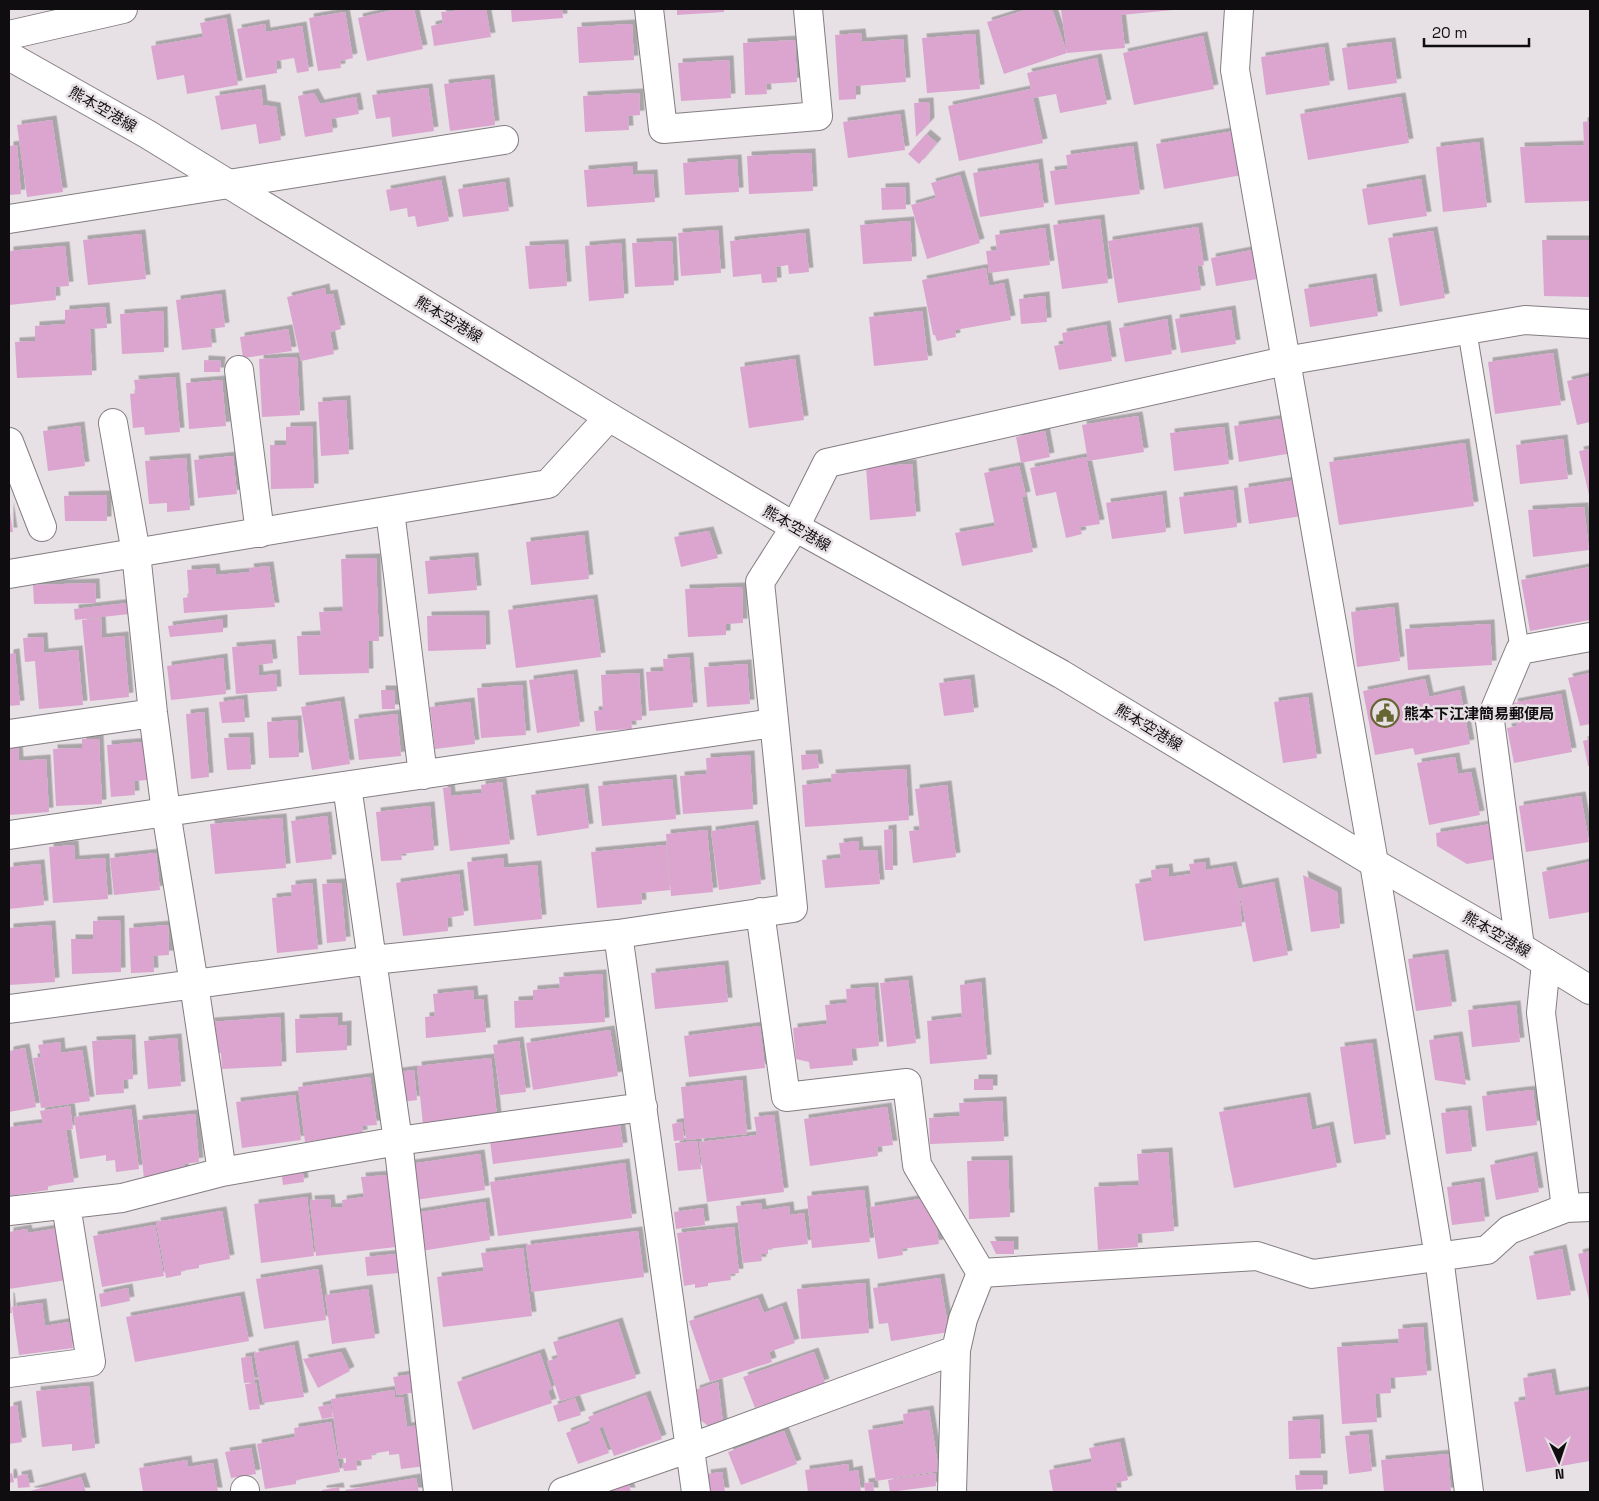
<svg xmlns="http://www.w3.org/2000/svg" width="1599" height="1501" font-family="'Space Grotesk','Noto Sans JP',sans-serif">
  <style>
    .building { fill: #dba5d0; filter: url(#shadow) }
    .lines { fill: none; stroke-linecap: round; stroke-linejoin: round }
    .lane-casing { stroke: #837d82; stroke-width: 20 }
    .street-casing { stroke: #837d82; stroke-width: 30 }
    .secondary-casing { stroke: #837d82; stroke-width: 30 }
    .lane { stroke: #fff; stroke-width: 18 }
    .street { stroke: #fff; stroke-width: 28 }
    .secondary { stroke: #fff; stroke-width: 28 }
    .labels { text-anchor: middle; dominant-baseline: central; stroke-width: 5; stroke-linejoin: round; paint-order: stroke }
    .street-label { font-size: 15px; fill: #0f0d0f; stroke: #e7e0e5 }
    .poi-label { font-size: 15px; font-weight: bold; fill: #0f0d0f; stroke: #e7e0e5; text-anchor: start }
  </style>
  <defs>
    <filter id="shadow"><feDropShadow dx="4.5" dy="-4.5" stdDeviation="0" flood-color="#0004"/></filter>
  </defs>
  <rect width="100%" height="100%" fill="#e7e0e5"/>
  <!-- building -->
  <path class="building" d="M393,9H414L423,49L367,61L358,18L393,10Z
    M454,9H486L491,37L434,46L431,26L443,23L441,12L454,11Z
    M511,9H562L563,18L512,22Z
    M677,9H724V12L677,15Z
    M1028,9H1052L1067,53L1061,9H1173V10L1121,15L1125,48L1067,53L1004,74L987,22Z
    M345,12L353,58L340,61L341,68L318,71L309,18Z
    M226,18L238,85L187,94L184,75L157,80L151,46L203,37L200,23Z
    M265,24L266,32L302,26L309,71L297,73L294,58L276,61L277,73L246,78L237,29Z
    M632,24L634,60L579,63L577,27Z
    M861,33L862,42L903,39L906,82L856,86V99L839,100L835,35Z
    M975,34L980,89L927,93L922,38Z
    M1203,36L1214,89L1134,105L1123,53Z
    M795,40L797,82L766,84L767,94L745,95L743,43Z
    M1391,42L1397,83L1348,90L1342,48Z
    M1324,47L1330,85L1266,95L1261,57Z
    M1097,58L1107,104L1060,113L1056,94L1033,98L1043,143L959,161L948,106L1031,89L1027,73Z
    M729,60L731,98L681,101L678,63Z
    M490,79L495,125L450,131L444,84Z
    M428,88L434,131L392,137L390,117L376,119L372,95Z
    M261,89L263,105L276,107L281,140L259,144L256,124L221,130L215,96Z
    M314,93L320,104L356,97L359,114L331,119L333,132L305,137L298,96Z
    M639,93L640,115L628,116L629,130L585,132L583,96Z
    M1401,97L1409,143L1308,160L1300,114Z
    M929,102L930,122L916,137L914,103Z
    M900,114L905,150L848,158L843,122Z
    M52,120L63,192L27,197L17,125Z
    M1590,121V201L1525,203L1520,147L1584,145L1583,122Z
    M1234,131L1242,175L1164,189L1156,144Z
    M926,134L937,143L919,164L908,154Z
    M1479,142L1487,207L1443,212L1436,147Z
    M17,145L21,194L9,195V146Z
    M1133,146L1140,194L1055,205L1050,171L1068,169L1066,155Z
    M811,153L813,191L749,194L747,156Z
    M737,159L739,192L685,195L683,163Z
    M1038,163L1044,207L980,217L973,173Z
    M633,166V175L653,174L655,202L587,207L584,170Z
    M960,175L980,243L927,259L911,205L936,198L931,183Z
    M1421,179L1427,216L1368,225L1362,189Z
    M441,180L449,221L417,227L415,216L408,217L407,208L390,211L386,190Z
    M505,182L509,211L463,217L458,189Z
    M905,187L906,209L882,210L881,188Z
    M1100,219L1108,283L1062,289L1053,225Z
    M910,221L912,261L863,264L860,225Z
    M1198,227L1204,265L1197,266L1201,290L1118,303L1108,241Z
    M1045,228L1050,265L989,273L986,251L997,250L995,235Z
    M718,230L721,273L681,276L678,233Z
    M1433,231L1445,298L1400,306L1388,238Z
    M805,233L809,272L789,274L788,265L776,267L777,282L762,283L761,274L733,277L730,241Z
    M141,234L146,279L88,285L83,240Z
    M1542,240H1590V297L1544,296Z
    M672,241L674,285L635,287L632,243Z
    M621,243L624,298L589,301L585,246Z
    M564,244L567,286L529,289L525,246Z
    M65,246L69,286L55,287L56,300L9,305V251Z
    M1252,250L1257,279L1216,286L1211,258Z
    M986,268L989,286L1004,283L1011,320L955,330L956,337L937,341L935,335H933L922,280Z
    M1372,278L1378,316L1310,327L1304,289Z
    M325,288L326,295L333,294L341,329L330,332L334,354L301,361L287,297Z
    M221,294L225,327L210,329L212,347L182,350L176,300Z
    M1045,296L1047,322L1021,324L1019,299Z
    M105,307L107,328L90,329L92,375L17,378L15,342L35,341V326L65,324V310Z
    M1231,310L1236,344L1181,353L1175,319Z
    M163,311L164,352L122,354L120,314Z
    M922,311L928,360L874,366L869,317Z
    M1167,319L1172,354L1125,362L1119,328Z
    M1106,325L1112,361L1059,370L1054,346L1064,344L1062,333Z
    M288,329L292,351L243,358L240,337Z
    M1553,353L1561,405L1495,414L1488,362Z
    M297,357L300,415L262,417L259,359Z
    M795,359L804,420L749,428L740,367Z
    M204,360L221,361L220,372H204Z
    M1590,376V422L1577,425L1567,381Z
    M175,377L180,432L145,435L144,427L133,428L130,394L136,393L134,380Z
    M222,380L226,426L189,429L186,383Z
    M346,400L349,454L321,456L318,402Z
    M1138,416L1144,452L1088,461L1082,425Z
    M1287,418L1293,453L1239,462L1234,426Z
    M80,426L85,466L48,471L43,431Z
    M312,426L314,488L271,489L270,445H286V427Z
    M1224,427L1229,464L1174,471L1170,433Z
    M1045,431L1050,457L1021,463L1016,437Z
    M1563,439L1568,479L1520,484L1516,445Z
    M1465,443L1474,506L1339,525L1329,462Z
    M1590,449V495H1589L1579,451Z
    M233,456L237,494L198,498L194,460Z
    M1086,457L1100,524L1080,527L1082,534L1066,538L1056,492L1036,496L1030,468Z
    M186,458L190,510L167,512V503L149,504L145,461Z
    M912,464L916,516L870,520L866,467Z
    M1019,466L1026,496L1022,497L1033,552L962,566L955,533L995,526L984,473Z
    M1297,480L1302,516L1249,524L1244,488Z
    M1233,490L1237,527L1184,534L1179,497Z
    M107,495V521H65L64,496Z
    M1162,495L1166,532L1112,539L1106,503Z
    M9,506L13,532H9Z
    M1584,507L1589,550L1533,557L1528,510Z
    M709,531L718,558L681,567L674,537Z
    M584,535L589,579L531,585L526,542Z
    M474,557L477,590L428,594L425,561Z
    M376,558L379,641H368L369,673L299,675L297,636L321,635L319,612L343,611L341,559Z
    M269,566L275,607L184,613L183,598L189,597L187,570L215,568L216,575L250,572L249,568Z
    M1590,567V620L1530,631L1521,580Z
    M95,583L96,603L34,604L33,585Z
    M742,587L743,623L726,624V635L688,637L685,589Z
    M593,599L601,657L516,668L508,610Z
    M128,603L129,614L75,620L74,609Z
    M1394,607L1400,661L1357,667L1351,612Z
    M485,615L486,649L428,651L427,616Z
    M101,618L102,638L124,636L129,697L90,701L82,620Z
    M223,619V632L170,637L168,626Z
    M1490,624L1492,665L1408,670L1405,629Z
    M43,637L44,653L78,650L83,705L39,709L35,661L25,662L23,638Z
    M271,644L273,663L258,665L259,676L276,674L277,691L236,694L232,647Z
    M15,653L20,705L9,706V654Z
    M689,657L693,707L649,711L646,672L664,671L663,659Z
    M223,658L226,694L171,700L167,666Z
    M747,664L750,704L707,707L704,667Z
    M639,673L642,720L631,721L632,729L596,731L594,711L603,710L601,675Z
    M1590,673V724L1580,726L1568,678Z
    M573,674L580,726L537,733L529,680Z
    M970,679L974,712L944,716L939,683Z
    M1425,679L1429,697L1460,690L1470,744L1415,755L1413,748L1375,755L1363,691Z
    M522,685L526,735L481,738L477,688Z
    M381,690H394L395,709H382Z
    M1561,694L1572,752L1514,763L1507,728L1517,726L1513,703Z
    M1308,697L1317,758L1283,763L1274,702Z
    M243,699L245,722L222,723L219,702Z
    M340,701L350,764L312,770L301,707Z
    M470,702L475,744L435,749L430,707Z
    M204,712L209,777L191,779L186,714Z
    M397,714L401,756L359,760L354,719Z
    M297,720L299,757L269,758L267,722Z
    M249,737L251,769L227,770L224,738Z
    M82,739H99L102,804L56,806L53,749L82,748Z
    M1590,739V766H1588L1583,741Z
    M144,742L148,780L134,781L135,795L111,797L107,745Z
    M9,747H18L19,761L46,759L49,812L9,815Z
    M817,754L819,768L802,770L801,755Z
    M750,755L753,809L683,814L680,776L707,774L706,758Z
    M1455,757L1458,774L1471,772L1480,815L1429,825L1417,763Z
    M906,769L909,820L805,827L802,785L832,782L831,774Z
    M672,779L676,819L602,826L598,786Z
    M502,782L510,844L450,851L443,788L450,787L451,796L482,793L481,785Z
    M947,785L956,857L913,863L909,831L920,830L915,789Z
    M584,788L589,828L537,836L531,795Z
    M1581,796L1589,842L1526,852L1519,806Z
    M430,806L434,850L401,854L402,860L381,861L376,812Z
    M327,816L332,859L296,863L291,821Z
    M282,818L286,868L215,874L210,824Z
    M1491,824L1496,859L1467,864L1437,846L1436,833Z
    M754,825L761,884L719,890L711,831Z
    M892,829L893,870H885L884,830Z
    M707,830L713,892L671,896L666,834Z
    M858,841L859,851L877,850L880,884L825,888L822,860L841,858L839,843Z
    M74,845L75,860L105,858L108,899L53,903L49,847Z
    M666,845L670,890L641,893L642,904L597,908L591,852Z
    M156,853L160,890L114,895L110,858Z
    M503,858L504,868L537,865L542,919L474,926L467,862Z
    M1205,862L1206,870L1232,866L1238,889L1274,882L1288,955L1253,962L1239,891L1242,926L1144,941L1135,884L1152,881L1151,870L1168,868L1169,877L1191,874L1189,864Z
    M1590,862V912L1549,919L1542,872Z
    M40,864L44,905L9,909V867Z
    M459,874L464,915L447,918L448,931L403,936L396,883Z
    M1303,875L1337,892L1340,928L1311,932Z
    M312,883L318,949L277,953L272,898L292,896L291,885Z
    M341,883L346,941L327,943L322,884Z
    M120,920L121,972L72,974L71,939H93V921Z
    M51,925L55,982L9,985V928Z
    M168,925L169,955L153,956L154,972L131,973L129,928Z
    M1444,954L1452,1006L1416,1011L1408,959Z
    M724,965L728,1002L655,1009L651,973Z
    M602,974L605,1022L515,1028L514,1001L533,1000V990L560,988L559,977Z
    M908,980L916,1043L887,1047L880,983Z
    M981,982L987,1059L930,1064L927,1021L962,1017L960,985Z
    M874,987L879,1046L851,1049L853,1065L810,1069L809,1062L796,1059L793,1028L827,1024L825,1005L847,1003L846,989Z
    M473,990L474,1000L483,999L486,1032L426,1038L425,1017L435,1016L433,994Z
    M1516,1005L1520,1042L1472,1047L1468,1010Z
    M280,1017L282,1066L222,1069L221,1053H212L210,1022Z
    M338,1017V1026L347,1025V1050L296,1053L295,1019Z
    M760,1026L765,1068L689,1077L684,1036Z
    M610,1030L618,1076L533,1090L526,1043Z
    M1458,1036L1466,1085L1435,1080L1429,1040Z
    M177,1038L181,1086L148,1089L144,1041Z
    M131,1039L133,1079L123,1080L124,1093L96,1095L92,1041Z
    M519,1041L526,1092L500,1095L493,1045Z
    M60,1042L61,1053L82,1050L90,1101L41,1108L33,1058L41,1057L38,1045Z
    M1372,1043L1386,1139L1354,1144L1340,1047Z
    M25,1048L36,1107L9,1112V1051Z
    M491,1058L497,1117L423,1125L417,1066Z
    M414,1070L417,1100L401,1102L398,1072Z
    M370,1077L377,1125L362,1126L363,1134L305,1142L298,1087Z
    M974,1079H993V1090H974Z
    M742,1080L747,1134L686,1140L681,1087Z
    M1533,1090L1537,1125L1486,1131L1482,1096Z
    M295,1095L301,1140L242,1148L236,1102Z
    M1306,1097L1312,1130L1329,1126L1337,1167L1234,1188L1219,1112Z
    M1002,1101L1004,1141L930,1144L929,1118L960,1116L959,1103Z
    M70,1106L73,1129L66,1130L74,1182L48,1186V1190L9,1196V1127L43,1123L40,1111Z
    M887,1107L893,1145L877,1147L878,1156L810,1166L804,1119Z
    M131,1109L139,1169L116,1172L115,1160L106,1161V1155L80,1159L74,1117Z
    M1467,1110L1472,1151L1446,1154L1441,1113Z
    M195,1114L199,1162L184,1164L185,1175L144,1179L138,1120Z
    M774,1115L784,1192L707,1202L699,1142L757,1135L754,1117Z
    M682,1122L684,1140L674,1141L672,1124Z
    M620,1123L623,1147L493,1164L490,1141Z
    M697,1141L701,1169L678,1171L675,1143Z
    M1168,1152L1174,1231L1137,1234L1138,1247L1098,1250L1094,1187L1139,1185L1137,1154Z
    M480,1154L485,1190L415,1200L410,1164Z
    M1533,1156L1539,1192L1496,1200L1490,1165Z
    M1008,1160L1010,1217L969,1219L967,1161Z
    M625,1163L632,1218L498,1236L490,1182Z
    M302,1166L304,1182L283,1185L281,1169Z
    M388,1175L396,1247L316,1256L310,1200L330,1199L331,1208L343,1207L342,1200L364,1197L361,1177Z
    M1480,1182L1485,1221L1452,1225L1447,1187Z
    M864,1190L870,1242L812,1248L807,1196Z
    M307,1197L314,1256L261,1263L254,1204Z
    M932,1197L939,1244L902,1249L903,1255L878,1259L870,1207Z
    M485,1202L490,1240L421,1251L415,1213Z
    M761,1203L762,1210L789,1206L790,1215L804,1213L808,1244L768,1249V1254H761L762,1261L743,1263L736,1206Z
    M703,1208L705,1225L676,1229L674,1212Z
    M222,1211L230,1259L199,1265V1268L181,1271V1275L166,1278L156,1222Z
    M155,1225L164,1276L102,1287L93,1236Z
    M734,1227L739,1273L730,1274L731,1280L708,1283V1286L695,1288V1284L684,1286L677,1233Z
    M59,1228L67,1280L9,1289V1232L27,1229L28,1233Z
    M638,1231L644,1277L532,1292L526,1245Z
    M990,1241H1014V1254H996Z
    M523,1248L532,1316L443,1327L437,1277L484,1271L481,1253Z
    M1562,1249L1571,1295L1537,1300L1529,1256Z
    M1590,1251V1299L1589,1300L1578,1254Z
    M397,1254L399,1273L367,1276L365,1257Z
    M318,1269L326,1320L264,1329L256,1279Z
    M940,1278L949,1332L891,1341L888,1323L879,1324L873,1288Z
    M865,1283L869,1333L801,1339L797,1289Z
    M128,1288L130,1301L101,1307L99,1294Z
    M368,1289L375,1338L332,1344L325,1295Z
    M240,1296L249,1341L135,1362L126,1317Z
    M9,1297H10L12,1313H9Z
    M758,1298L764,1313L782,1306L795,1343L769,1352L772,1362L710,1382L689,1321Z
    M42,1303L45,1326L69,1322L73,1348L19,1355L12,1307Z
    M618,1322L636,1378L560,1401L547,1361L558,1358L553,1342Z
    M1423,1327L1427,1375L1390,1378L1391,1393L1375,1394L1377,1422L1342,1424L1337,1347L1399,1343L1398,1329Z
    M294,1345L304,1397L263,1403L254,1353Z
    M341,1352L350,1371L318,1388L303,1359Z
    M814,1352L825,1383L755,1408L743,1377Z
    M540,1353L552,1389L548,1391L552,1403L473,1430L457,1382Z
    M251,1356L255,1382L244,1383L241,1358Z
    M1551,1373L1555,1396L1590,1390V1461L1526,1472L1514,1402L1526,1400L1523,1378Z
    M414,1374L417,1392L397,1395L393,1377Z
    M718,1382L723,1423L711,1428L699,1419L695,1390Z
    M256,1383L260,1409L249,1410L245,1384Z
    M89,1386L95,1448L72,1451V1444L42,1447L36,1391Z
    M394,1390L395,1398L403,1397L407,1427L420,1425L426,1466L401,1469L399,1454L389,1455V1451L371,1454L372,1459L356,1461L357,1470L344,1471L342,1463H346V1458L339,1459L331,1399Z
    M646,1395L662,1439L614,1456L603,1426L599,1428L609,1453L578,1464L566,1433L591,1423L588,1417Z
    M575,1398L581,1415L558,1422L553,1406Z
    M330,1404L333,1417L322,1419L318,1407Z
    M17,1405L22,1442L9,1444V1407Z
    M929,1410L939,1471L876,1481L868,1430L904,1424L903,1414Z
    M1319,1419L1321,1458L1289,1459L1288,1421Z
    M331,1422L340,1472L296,1480V1484L265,1489L257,1444L295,1437L294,1428Z
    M784,1431L797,1464L741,1485L728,1452Z
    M1368,1434L1372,1471L1349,1474L1345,1436Z
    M1120,1442L1128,1480L1116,1483L1117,1492H1053L1049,1470L1092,1462L1089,1448Z
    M251,1448L256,1474L231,1478L225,1452Z
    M1448,1454L1451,1492H1384L1381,1460Z
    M187,1460L188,1467L213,1463L218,1492H143L139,1468Z
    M848,1464L849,1472L858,1470L861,1492H808L805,1470Z
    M722,1472L725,1492H709L706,1474Z
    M12,1473L14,1482L9,1483V1474Z
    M935,1473L936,1486L890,1492L888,1480Z
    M27,1474L30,1487L18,1488L17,1476Z
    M1295,1475H1323V1489L1296,1490Z
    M81,1477L86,1492H30V1491Z
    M416,1478L419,1492H346L345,1490Z
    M628,1482L631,1492H592Z
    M873,1482L874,1492H865L864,1483Z
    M339,1487L340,1492H322V1490Z"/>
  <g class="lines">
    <defs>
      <path id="lane" d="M1467,330L1520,650"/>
      <path id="street" d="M649,9L663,129L818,116L808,9
        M1239,9L1235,70L1374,863L1439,1257L1469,1492
        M9,35L123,9
        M9,219L504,140
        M239,370L260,533
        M113,423L136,553L153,713L166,812L194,984L222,1172
        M9,442L42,527
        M390,511L423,775
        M9,574L548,484L609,417
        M9,734L153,713
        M347,786L398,1141L438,1492
        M9,835L774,723
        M760,912L786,1097L907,1083L917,1165L981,1273
        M618,934L696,1492
        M1520,947L1490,721L1520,650L1590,637
        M1546,963L1541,1013L1566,1208
        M9,1009L373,960L618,934L793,908L760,582L795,527L827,463L1285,361L1525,320L1590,324
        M9,1211L122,1198L222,1172L398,1141L643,1107
        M9,1373L91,1362L66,1205
        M245,1490V1492
        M563,1492L690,1448L956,1350
        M952,1492L956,1350L963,1319L981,1273L1257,1256L1312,1274L1487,1250L1509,1230L1566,1208L1590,1207"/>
      <path id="secondary" d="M9,56L147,134L609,417L795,527L1061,674L1374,863L1520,947L1590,990"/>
    </defs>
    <!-- lane casing -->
    <use href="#lane" class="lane-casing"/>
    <!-- street casing -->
    <use href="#street" class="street-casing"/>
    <!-- secondary casing -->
    <use href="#secondary" class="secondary-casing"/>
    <!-- lane -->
    <use href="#lane" class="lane"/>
    <!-- street -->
    <use href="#street" class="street"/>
    <!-- secondary -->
    <use href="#secondary" class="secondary"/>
  </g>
  <!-- icons -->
  <defs>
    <symbol id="civic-ring" viewBox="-11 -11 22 22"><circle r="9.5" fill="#e7e0e5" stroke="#676532" stroke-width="1.5"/><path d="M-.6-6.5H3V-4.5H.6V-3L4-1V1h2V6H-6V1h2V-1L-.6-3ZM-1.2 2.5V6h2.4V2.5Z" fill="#676532"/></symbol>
  </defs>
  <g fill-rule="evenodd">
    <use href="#civic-ring" x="1369" y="697" width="32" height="32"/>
  </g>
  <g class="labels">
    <!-- street labels -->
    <g class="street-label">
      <text transform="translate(103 109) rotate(30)">熊本空港線</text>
      <text transform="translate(449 319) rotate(31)">熊本空港線</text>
      <text transform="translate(797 528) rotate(30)">熊本空港線</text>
      <text transform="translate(1149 727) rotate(31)">熊本空港線</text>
      <text transform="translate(1497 934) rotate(30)">熊本空港線</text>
    </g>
    <!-- poi labels -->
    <g class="poi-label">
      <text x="1404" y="713">熊本下江津簡易郵便局</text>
    </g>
  </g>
  <!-- border -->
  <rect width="1599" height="1501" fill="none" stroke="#0f0d0f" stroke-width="20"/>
  <!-- north arrow -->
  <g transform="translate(1559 1461) rotate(177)" stroke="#e7e0e5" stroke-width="4" paint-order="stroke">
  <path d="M0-4L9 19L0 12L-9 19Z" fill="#0f0d0f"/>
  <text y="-8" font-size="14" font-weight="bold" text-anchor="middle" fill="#0f0d0f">N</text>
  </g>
  <!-- scale -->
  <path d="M1424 38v8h105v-8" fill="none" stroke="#0f0d0f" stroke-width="2.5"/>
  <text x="1432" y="38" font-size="15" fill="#0f0d0f" stroke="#e7e0e5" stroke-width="4" paint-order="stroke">20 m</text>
</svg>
